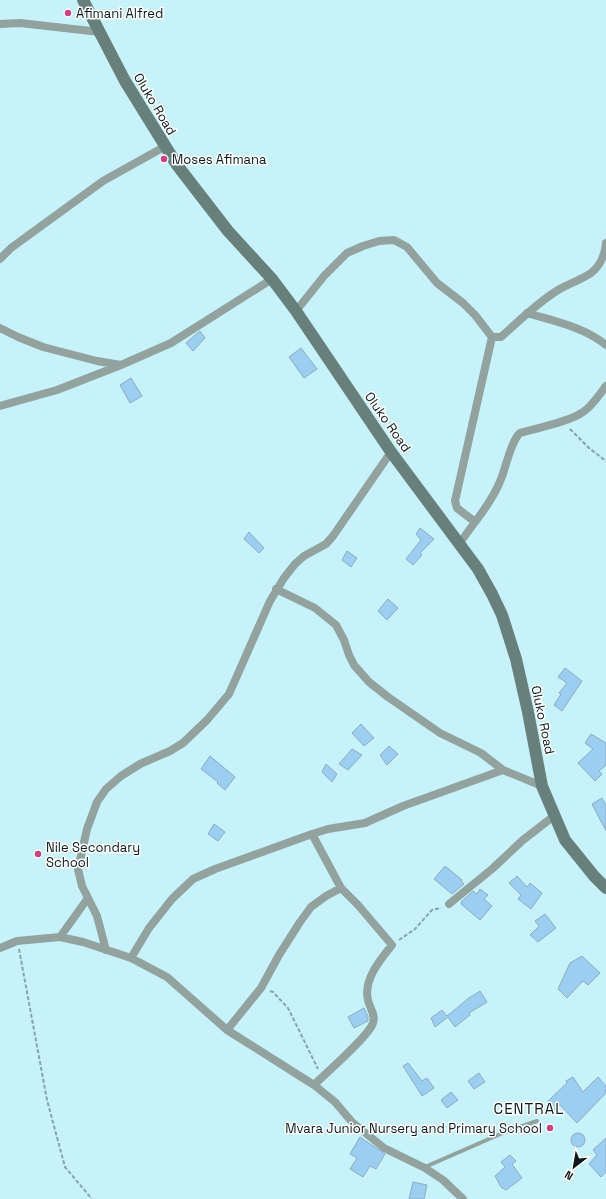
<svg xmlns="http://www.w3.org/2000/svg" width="606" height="1199" font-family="'Space Grotesk',sans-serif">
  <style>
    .building { fill: #9bcef1; stroke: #8dabc0 }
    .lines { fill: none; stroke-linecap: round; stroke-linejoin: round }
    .path { stroke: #84a6ac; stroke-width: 2; stroke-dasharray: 4 2; stroke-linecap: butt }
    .lane { stroke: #91a29f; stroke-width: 4 }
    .street { stroke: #91a29f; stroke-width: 8 }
    .secondary { stroke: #67807b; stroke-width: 12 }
    .poi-dot { fill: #c84386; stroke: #fff; stroke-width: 1.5 }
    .labels { text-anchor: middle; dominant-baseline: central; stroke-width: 3; stroke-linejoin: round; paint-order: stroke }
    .poi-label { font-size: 13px; fill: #09191c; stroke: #fff; text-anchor: start }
    .street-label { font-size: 13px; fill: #09191c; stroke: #fff }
    .quarter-label { font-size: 15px; letter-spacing: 1px; fill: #09191c; stroke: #fff }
  </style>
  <rect width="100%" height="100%" fill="#c7f2fa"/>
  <!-- building -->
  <path class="building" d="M200,331L205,338L193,351L186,343Z
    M301,348L317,369L304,378L289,357Z
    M131,378L142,396L130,403L120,385Z
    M420,528L434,539L420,553L422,555L413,565L406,559L421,540L416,534Z
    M249,532L264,548L259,553L244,539Z
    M347,551L357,558L351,567L342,560Z
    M388,599L398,608L387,620L378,611Z
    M565,668L582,681L562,711L554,705L561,694L559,693L567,683L558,677Z
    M361,724L374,738L364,746L352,733Z
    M591,734L606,743V765L599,771L602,774L595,781L578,763L593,749L585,743Z
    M389,746L398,754L387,765L380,755Z
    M352,749L362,755L348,770L339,764Z
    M210,756L235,777L225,790L217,783L218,782L201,769Z
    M326,764L337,774L332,782L322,772Z
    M602,798L606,806V831L592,804Z
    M214,824L225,832L218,841L208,834Z
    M445,866L462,880L461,881L464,884L452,894L434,879Z
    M517,876L527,887L530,883L542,893L531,909L518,899L521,895L509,883Z
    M480,889L488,895L484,899L492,906L480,920L461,904L462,902H461L473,891L477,894Z
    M545,914L556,928L538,942L530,935L539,926L535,921Z
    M582,956L600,973L588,985L583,981L567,998L558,989L570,963Z
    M480,991L487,1002L469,1013L470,1015L455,1027L448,1017L435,1027L431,1018L442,1010L447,1016L469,998Z
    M364,1008L368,1016V1021L354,1028L348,1017Z
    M408,1063L422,1081L427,1078L434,1088L422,1096L403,1066Z
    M479,1073L485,1082L474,1089L468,1081Z
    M573,1077L583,1092L598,1077L606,1086V1093L577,1123L560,1105L555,1110L547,1102L567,1083L566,1081Z
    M451,1092L458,1100L447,1108L441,1100Z
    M571 1140a7 7 0 1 1 14 0a7 7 0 1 1-14 0Z
    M360,1137L385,1154L376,1169L370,1166L363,1177L350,1169L357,1158L350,1154Z
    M606,1138V1172L601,1177L589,1164L597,1155L593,1150Z
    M510,1155L516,1161L512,1164L522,1178L506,1190L501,1187L495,1176L505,1167L501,1162Z
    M413,1182L427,1185L424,1199H409Z"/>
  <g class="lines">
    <!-- path -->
    <path class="path" d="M570,429L589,448L606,461
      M399,940L415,929L432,910L441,908
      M19,949L47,1100L65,1167L92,1199
      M270,991L273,992L288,1008L318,1069"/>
    <!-- lane -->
    <path class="lane" d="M425,1167L505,1132L537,1121"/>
    <!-- street -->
    <path class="street" d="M0,24L20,23L100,32
      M0,259L11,248L103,181L164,147
      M296,311L324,276L347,253L363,246L379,241L394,240L407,247L437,283L463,303L475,315L492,337H501C519,321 537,303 558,290C568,284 581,280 591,273C600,266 605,254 606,243
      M527,313C554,321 584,327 606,345
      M0,328L18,337L43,347L97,361L121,365L171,343L272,279
      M0,406L57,390L121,365
      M475,522C485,509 495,495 501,479C506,467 511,441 520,433C537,428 569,422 583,412C592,406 599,395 606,386
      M459,544L475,522L457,508L455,501L492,337
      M276,589L315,608L336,625L344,640L349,655L354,665L369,682L388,697L440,733L481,753L503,770
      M449,904L492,869L523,840L554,816
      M60,937L88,898
      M0,948L17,941L60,937L83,942L131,958L167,977L227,1030L314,1085L335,1102L352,1122L384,1148L425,1168L443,1180L463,1199
      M106,950L97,916L82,886L78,869L87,829L97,802L106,789L121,776L140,764L170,751L183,743L207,720L229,694L270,601L284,578L295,564L304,556L326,544L333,536L391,452
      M131,958L149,928L172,899L193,879L215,869L312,834
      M227,1030L261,988L279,955L300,922L311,907L326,896L341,888
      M314,1085C326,1073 369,1036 373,1023C376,1014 369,1007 368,1000C363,980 380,960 392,945L358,905L341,888L312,834L328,829L365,823L403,806L503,770L542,786"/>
    <!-- secondary -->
    <path class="secondary" d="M83,0L125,81L177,165L228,231L272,279L296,311L391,452L478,569L492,594L502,615L516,659L528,712L542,786L565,840L594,876L606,888"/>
  </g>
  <!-- markers -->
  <g class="poi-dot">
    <circle cx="68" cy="13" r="4"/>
    <circle cx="164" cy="159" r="4"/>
    <circle cx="38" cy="854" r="4"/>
    <circle cx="550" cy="1128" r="4"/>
  </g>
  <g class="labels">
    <!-- poi labels -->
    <g class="poi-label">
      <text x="76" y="13">Afimani Alfred</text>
      <text x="172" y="159">Moses Afimana</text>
      <text x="46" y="847">Nile Secondary<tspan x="46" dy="15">School</tspan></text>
      <text x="542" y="1128" text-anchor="end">Mvara Junior Nursery and Primary School</text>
    </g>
    <!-- street labels -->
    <g class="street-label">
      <text transform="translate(155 104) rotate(59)">Oluko Road</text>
      <text transform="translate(388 422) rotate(55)">Oluko Road</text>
      <text transform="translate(543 720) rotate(78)">Oluko Road</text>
    </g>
    <!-- quarter labels -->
    <g class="quarter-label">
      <text x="529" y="1108">CENTRAL</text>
    </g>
  </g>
  <!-- north arrow -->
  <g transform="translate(574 1167) rotate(211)" stroke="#ffffff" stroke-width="3" paint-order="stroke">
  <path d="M0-3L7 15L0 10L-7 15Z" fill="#09191c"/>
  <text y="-6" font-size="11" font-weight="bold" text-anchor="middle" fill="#09191c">N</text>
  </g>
</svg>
